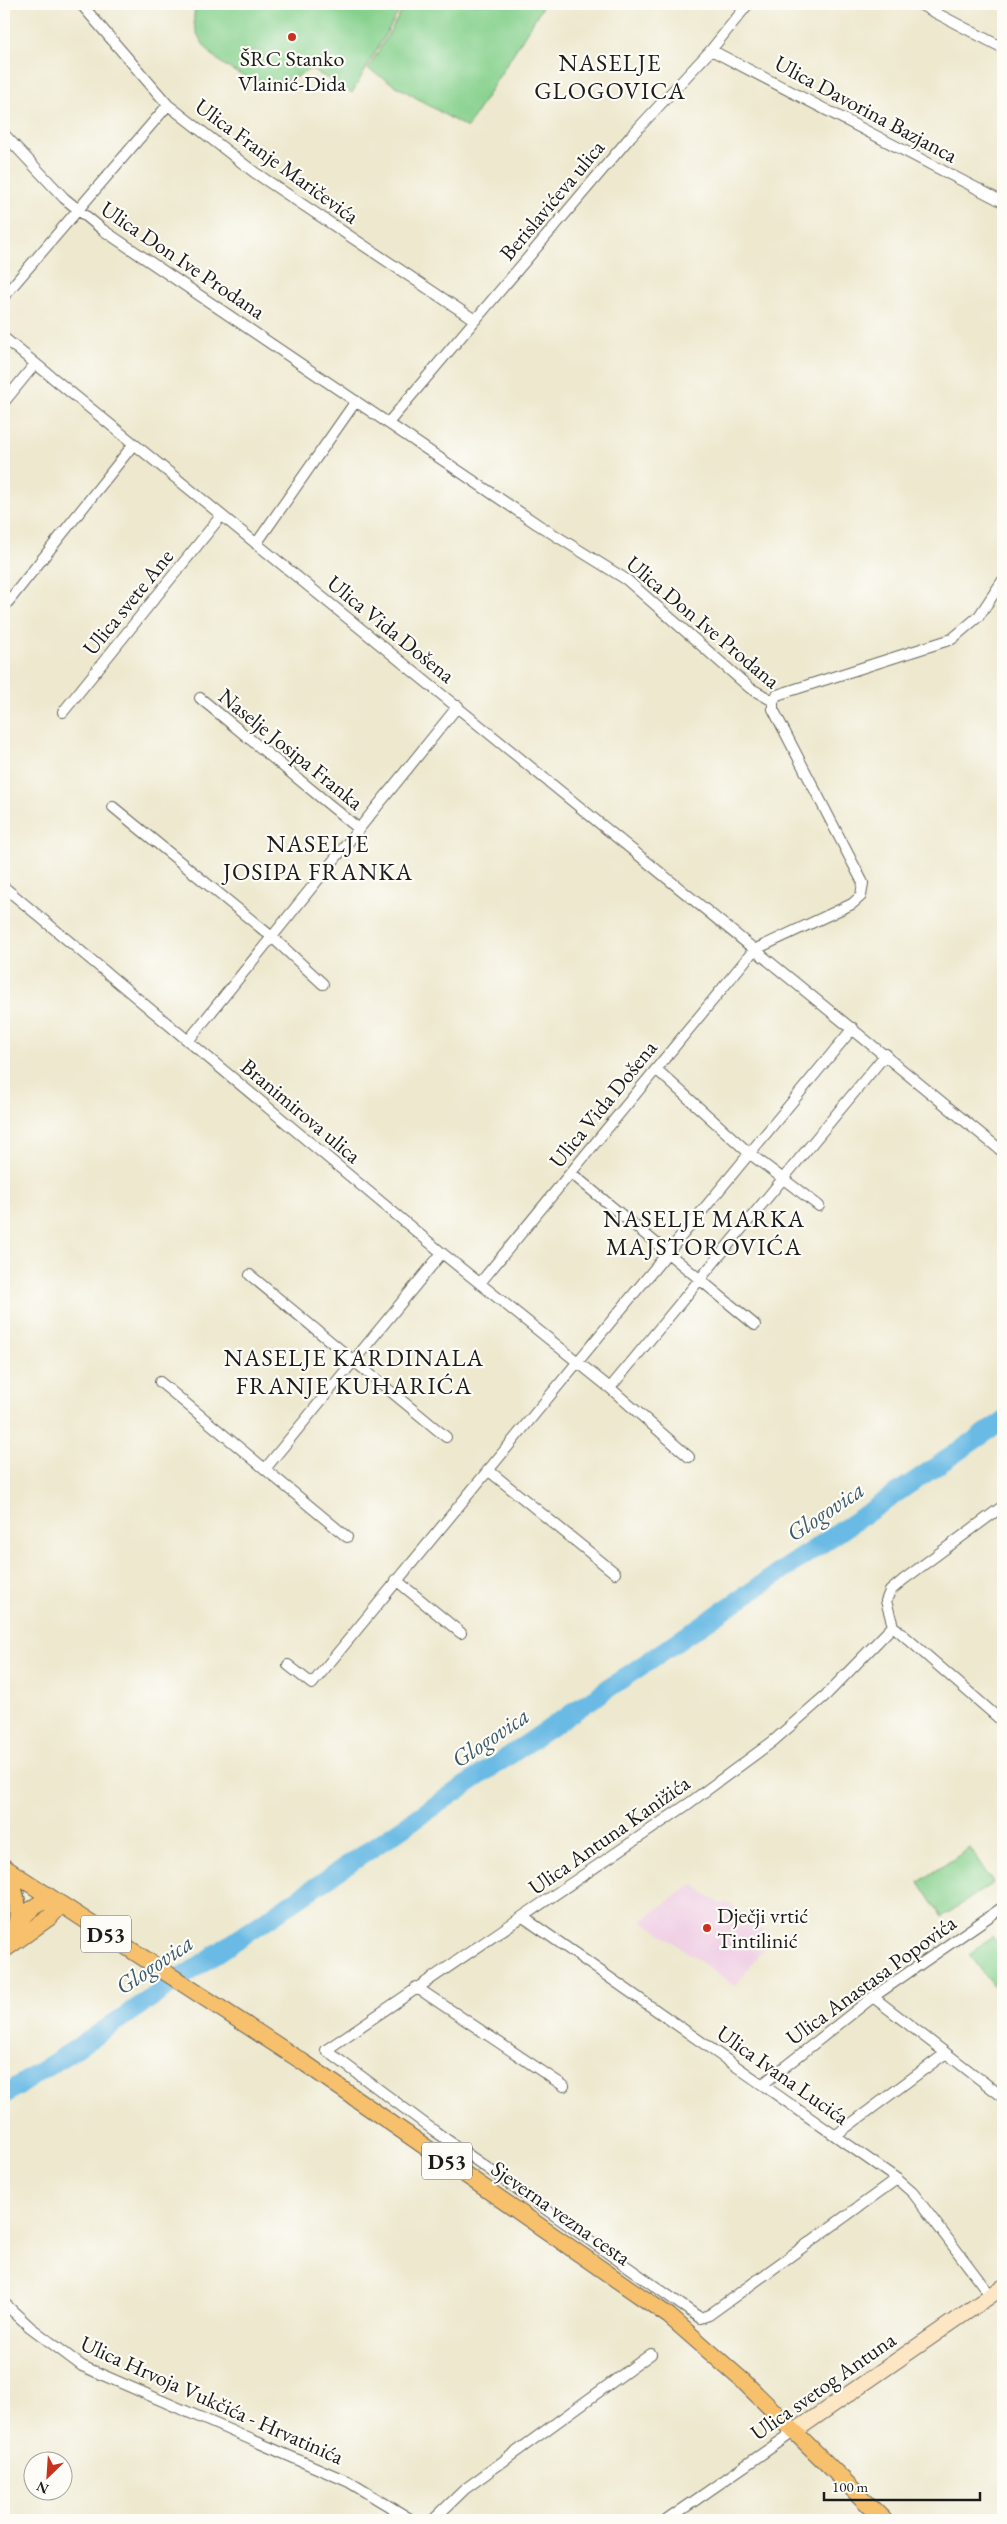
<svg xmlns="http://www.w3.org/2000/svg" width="1007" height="2524" font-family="'EB Garamond',serif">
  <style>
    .built { fill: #f0d0e5 }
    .green { fill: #87d18e; stroke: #527655 }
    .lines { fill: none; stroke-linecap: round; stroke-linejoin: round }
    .river { stroke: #69bae4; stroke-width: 19 }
    .street-casing { stroke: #65635a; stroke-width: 12 }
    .secondary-casing { stroke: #65635a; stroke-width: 17 }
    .primary-casing { stroke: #65635a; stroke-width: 18 }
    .street { stroke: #fff; stroke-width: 10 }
    .secondary { stroke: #fce6c4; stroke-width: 15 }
    .primary { stroke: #f7c06c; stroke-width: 16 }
    .poi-dot { fill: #c8321e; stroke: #fdfcf7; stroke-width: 2 }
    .labels { text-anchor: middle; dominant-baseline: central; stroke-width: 4.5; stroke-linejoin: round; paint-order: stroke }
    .shield { fill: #fdfcf7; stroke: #605f5e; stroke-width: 1 }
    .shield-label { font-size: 21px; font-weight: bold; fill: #1c1c1c }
    .poi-label { font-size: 22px; fill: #1c1c1c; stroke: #fdfcf7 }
    .street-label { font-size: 22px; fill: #1c1c1c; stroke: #fdfcf7 }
    .neighbourhood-label { font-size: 24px; letter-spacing: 1px; fill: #1c1c1c; stroke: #fdfcf7 }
    .water-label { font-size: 24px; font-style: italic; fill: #3b5b6c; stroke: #fdfcf7 }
  </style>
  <rect width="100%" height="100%" fill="#fdfcf7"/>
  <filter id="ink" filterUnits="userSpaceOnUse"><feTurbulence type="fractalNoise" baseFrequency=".02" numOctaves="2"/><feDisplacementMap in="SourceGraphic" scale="10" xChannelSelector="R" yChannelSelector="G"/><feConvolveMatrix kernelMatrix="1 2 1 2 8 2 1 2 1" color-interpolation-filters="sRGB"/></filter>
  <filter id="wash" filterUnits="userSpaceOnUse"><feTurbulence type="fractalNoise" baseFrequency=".0096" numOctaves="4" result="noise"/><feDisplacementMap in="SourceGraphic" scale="20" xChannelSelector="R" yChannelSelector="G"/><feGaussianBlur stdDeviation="1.12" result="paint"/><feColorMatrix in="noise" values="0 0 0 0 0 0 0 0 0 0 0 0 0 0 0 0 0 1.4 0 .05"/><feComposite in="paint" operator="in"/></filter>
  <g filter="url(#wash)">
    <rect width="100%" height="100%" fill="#ede8ce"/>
    <!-- built -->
    <path class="built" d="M693,1884L720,1904L728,1903L772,1937L735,1986L642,1920Z"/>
    <!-- green -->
    <path class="green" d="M196,4H403L352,93L311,69C303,72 295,79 287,81C253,91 200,58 194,23C193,17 195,9 196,4Z
      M406,4H544L467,128L368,69Z
      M970,1848L993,1883L942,1917L919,1882Z
      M992,1936L1003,1951V1982L995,1988L969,1954Z"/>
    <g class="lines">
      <!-- river -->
      <path class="river" d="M4,2095L95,2036L1003,1421"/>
    </g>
  </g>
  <g filter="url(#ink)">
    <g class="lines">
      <defs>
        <path id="street" d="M81,4L168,105L254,172L475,320
          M919,4L1003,48
          M711,50L1003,202
          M4,134L64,198L103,230L537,524L627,580L750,688L773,701
          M4,296L168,105
          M4,338L1003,1152
          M4,402L35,364
          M388,423L631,136L711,50L748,4
          M256,544L356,401
          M4,607L133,445
          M200,698L359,829
          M63,712L221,516
          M113,807L272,937L323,984
          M4,887L442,1253L610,1388L689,1457
          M188,1041L458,706
          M656,1069L749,1153L819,1206
          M571,1173L755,1325
          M250,1275L446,1437
          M480,1283L754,950L852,904L861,896L863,883L773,709V701L777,695L952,639L979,616L1003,580
          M160,1382L347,1537
          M610,1388L886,1054
          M265,1469L442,1253
          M488,1470L615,1573
          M1003,1506L903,1580L890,1591L886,1601L893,1626L1003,1722
          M396,1580L461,1633
          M893,1626L826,1695L772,1742L688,1804L326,2050L436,2132L700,2318L709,2315L897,2179
          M288,1665L312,1684L853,1028
          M523,1917L897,2179L913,2193L991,2296
          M416,1987L564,2086
          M873,1997L1003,2097
          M763,2084L873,1997L1003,1907
          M836,2135L946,2053
          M4,2303L30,2327L82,2366L349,2482L412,2520
          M433,2520L465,2489L651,2354
          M667,2520L795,2431"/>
        <path id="secondary" d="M795,2431L1003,2287"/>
        <path id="primary" d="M4,1867L306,2064L669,2316L743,2381L884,2520
          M4,1871C16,1888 21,1905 16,1925
          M4,1939C17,1924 32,1902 53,1899
          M4,1950L50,1917L61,1905"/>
      </defs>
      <!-- street casing -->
      <use href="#street" class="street-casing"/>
      <!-- secondary casing -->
      <use href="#secondary" class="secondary-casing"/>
      <!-- primary casing -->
      <use href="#primary" class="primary-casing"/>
      <!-- street -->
      <use href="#street" class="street"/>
      <!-- secondary -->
      <use href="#secondary" class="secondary"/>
      <!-- primary -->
      <use href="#primary" class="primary"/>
    </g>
  </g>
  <!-- markers -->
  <g class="poi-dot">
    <circle cx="292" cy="37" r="5"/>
    <circle cx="707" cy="1928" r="5"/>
  </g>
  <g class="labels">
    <!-- shield labels -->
    <g class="shield">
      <rect x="81" y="1915.5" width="50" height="37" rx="4"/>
      <rect x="422" y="2142.5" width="50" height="37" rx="4"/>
    </g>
    <g class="shield-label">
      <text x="106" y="1934">D53</text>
      <text x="447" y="2161">D53</text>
    </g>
    <!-- poi labels -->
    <g class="poi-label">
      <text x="292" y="58">ŠRC Stanko<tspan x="292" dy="25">Vlainić-Dida</tspan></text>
      <text x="717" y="1915" text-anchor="start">Dječji vrtić<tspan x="717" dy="25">Tintilinić</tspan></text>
    </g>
    <!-- street labels -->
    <g class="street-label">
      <text transform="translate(866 109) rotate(28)">Ulica Davorina Bazjanca</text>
      <text transform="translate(277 161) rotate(36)">Ulica Franje Maričevića</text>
      <text transform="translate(552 200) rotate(-50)">Berislavićeva ulica</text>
      <text transform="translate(183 260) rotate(34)">Ulica Don Ive Prodana</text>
      <text transform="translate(128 602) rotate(-51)">Ulica svete Ane</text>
      <text transform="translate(703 622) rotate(40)">Ulica Don Ive Prodana</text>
      <text transform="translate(391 629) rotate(39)">Ulica Vida Došena</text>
      <text transform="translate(291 749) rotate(39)">Naselje Josipa Franka</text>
      <text transform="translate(603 1104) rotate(-51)">Ulica Vida Došena</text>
      <text transform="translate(301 1111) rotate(40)">Branimirova ulica</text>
      <text transform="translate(609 1835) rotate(-35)">Ulica Antuna Kanižića</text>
      <text transform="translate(871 1980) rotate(-36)">Ulica Anastasa Popovića</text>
      <text transform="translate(783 2075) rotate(35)">Ulica Ivana Lucića</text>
      <text transform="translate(561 2213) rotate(35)">Sjeverna vezna cesta</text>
      <text transform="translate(823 2386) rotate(-35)">Ulica svetog Antuna</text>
      <text transform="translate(212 2400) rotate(24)">Ulica Hrvoja Vukčića - Hrvatinića</text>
    </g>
    <!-- neighbourhood labels -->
    <g class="neighbourhood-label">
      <text x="610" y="62">NASELJE<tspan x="610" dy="28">GLOGOVICA</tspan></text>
      <text x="318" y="843">NASELJE<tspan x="318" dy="28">JOSIPA FRANKA</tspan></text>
      <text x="704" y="1218">NASELJE MARKA<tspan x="704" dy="28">MAJSTOROVIĆA</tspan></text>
      <text x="354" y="1357">NASELJE KARDINALA<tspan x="354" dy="28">FRANJE KUHARIĆA</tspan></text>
    </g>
    <!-- water labels -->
    <g class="water-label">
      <text transform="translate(825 1511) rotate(-34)">Glogovica</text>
      <text transform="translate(490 1737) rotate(-34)">Glogovica</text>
      <text transform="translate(154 1964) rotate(-34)">Glogovica</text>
    </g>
  </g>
  <!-- margin -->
  <rect width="1007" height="2524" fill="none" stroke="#fdfcf7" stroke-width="20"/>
  <!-- north arrow -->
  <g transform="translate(48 2476) rotate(205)"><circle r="24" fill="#fdfcf7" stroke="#a3a29f"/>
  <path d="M0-4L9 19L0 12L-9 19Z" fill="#c8321e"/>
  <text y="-8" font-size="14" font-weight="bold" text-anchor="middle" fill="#1c1c1c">N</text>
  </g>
  <!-- scale -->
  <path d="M824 2492v8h156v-8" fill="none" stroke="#1c1c1c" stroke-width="2.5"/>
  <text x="832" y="2492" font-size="15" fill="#1c1c1c" stroke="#fdfcf7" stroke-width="4" paint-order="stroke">100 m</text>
</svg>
